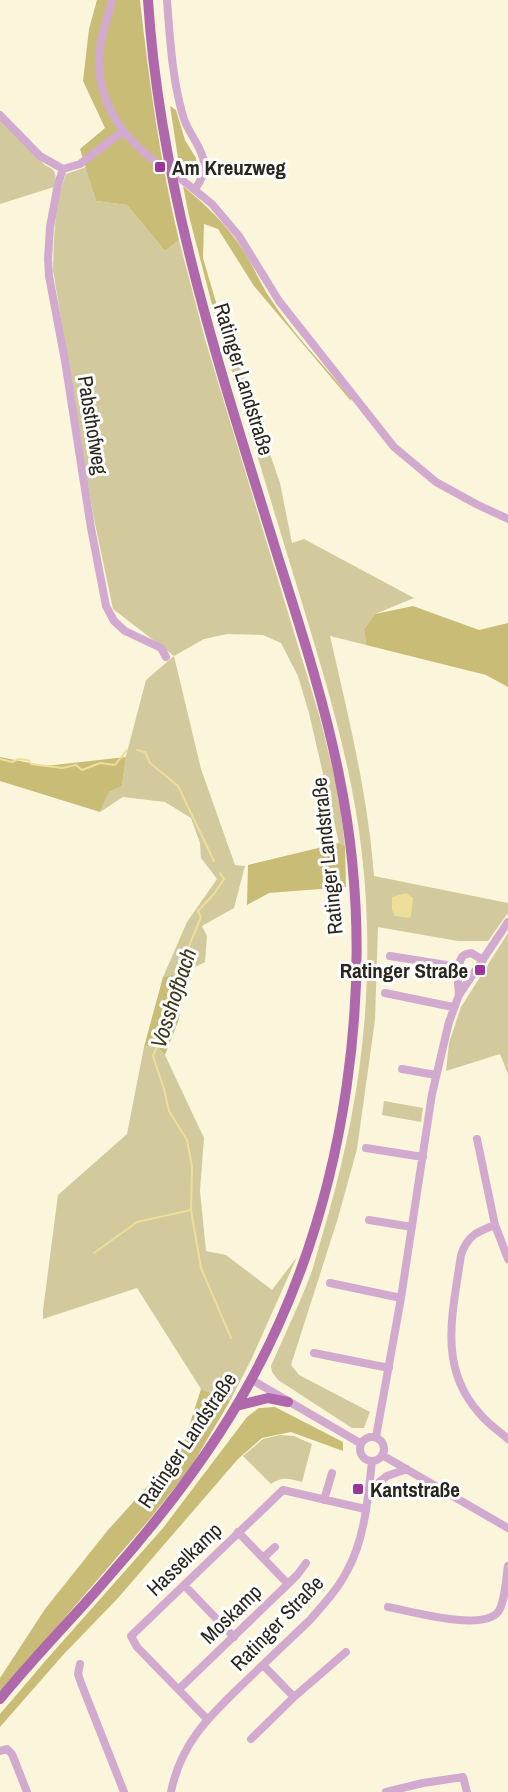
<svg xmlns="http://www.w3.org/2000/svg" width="508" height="1792" font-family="'Archivo Narrow',sans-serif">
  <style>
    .green { fill: #d2c99c }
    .forest { fill: #c9bc77 }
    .water { fill: #eddf99 }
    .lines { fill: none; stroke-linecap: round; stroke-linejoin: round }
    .stream { stroke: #eddf99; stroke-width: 2 }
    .minor { stroke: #d2aacf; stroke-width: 8 }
    .major { stroke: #b068ac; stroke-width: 10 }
    .poi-dot { fill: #9c369a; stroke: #fff; stroke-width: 2 }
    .labels { text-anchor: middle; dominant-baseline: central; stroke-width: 6; stroke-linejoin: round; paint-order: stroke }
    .poi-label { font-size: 21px; font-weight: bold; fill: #29271d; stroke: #fff; text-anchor: start }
    .street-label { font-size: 21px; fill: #29271d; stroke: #fff }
    .water-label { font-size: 22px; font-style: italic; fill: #3d3718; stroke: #fff }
  </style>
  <rect width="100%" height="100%" fill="#fbf6db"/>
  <!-- green -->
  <path class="green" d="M0,120L45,165C58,171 56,175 54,187L0,204Z
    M86,167L96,201L127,205L165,251L179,240L205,339L320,718L339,795L345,846L339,843L309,713L298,676L281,643L263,635L227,634L204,639L174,656L201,769L235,865L245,866L234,908L202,926L207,936L205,962L185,972L163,977L187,922L217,879L201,858L200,843L191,818L165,802L123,797L100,812L109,792L122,786L126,756L146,680L174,656L113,609L93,514L53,270C54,238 54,204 66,174Z
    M220,316L236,355L280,483L292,543L304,539L414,598L375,614L364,629L366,645L330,636C348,715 368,795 374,876L508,903V913L488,941H458L378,927L375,1020L357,1149L338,1218L291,1365L299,1375L370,1412L364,1428H352L278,1380L272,1372L271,1366C285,1334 300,1303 312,1271C317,1254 322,1236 327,1219C362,1097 376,980 362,854C351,756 320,663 292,570C266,486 242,403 216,320Z
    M508,933V1074L500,1054L446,1071L449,1043L461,1007Z
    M156,1045L165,1055L204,1138L200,1191L206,1251L226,1255L272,1290L297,1257L251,1360L230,1401L201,1389L137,1288L43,1319V1310L58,1195L127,1134L144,1047Z
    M384,1101L423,1108L421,1122L382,1115Z
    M280,1435L294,1436L312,1444L302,1482C290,1479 282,1476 271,1484L243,1456L263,1439Z"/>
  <!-- forest -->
  <path class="forest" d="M97,0H140C149,81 160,161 179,240L165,251L127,205L96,201L80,149L105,128L83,81L89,29Z
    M170,106L176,110L185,140L196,158L197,171L191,178L180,171Z
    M183,186C206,205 227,225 243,250C253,265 260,283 270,298C293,334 324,365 351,398V401L254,286L218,229L204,224L203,258L220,316L216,320L189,216Z
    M413,606L479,630L508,623V687L486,675L366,645L364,629L375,614Z
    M0,757L45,766L126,757L122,786L109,792L100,812L0,781Z
    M339,843L345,846L346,887L269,893L247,905L248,865Z
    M185,972L179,1019L165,1055L156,1045L144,1047L163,977Z
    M201,1389L230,1401L191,1467L149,1520L0,1693V1678L45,1609L108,1530L182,1448Z
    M275,1407L343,1442V1451L291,1432L262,1438L238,1459L118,1598L63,1655L0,1727V1714L47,1659L163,1528L247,1417L259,1408Z"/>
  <!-- water -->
  <path class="water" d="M406,893L413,898L411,916L409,918L395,916L392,910V897Z"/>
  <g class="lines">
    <!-- stream -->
    <path class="stream" d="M137,750L145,752L150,763L178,786L214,861
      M0,759L12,762L19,759L28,760L31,764L62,768L76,765L82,770L100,763L115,765L127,750
      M220,873L224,879L214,894L198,911L201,917L182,963L164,1030L153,1056L164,1089L169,1111L187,1140L192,1167L191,1210L201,1268L231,1338
      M94,1253L137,1222L191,1210"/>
    <!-- minor -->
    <path class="minor" d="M112,0C109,14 104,27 101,41C91,94 119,136 160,165
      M167,0C170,39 172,78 183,116C187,131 199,143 203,158C206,170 202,180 195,189
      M0,115L40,156L63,169L80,164L123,131
      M63,169L58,184L50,227L48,259L49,276L65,361L91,528L106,606L114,621L125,631L161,648L166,657
      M181,179L212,204L239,236L279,301L394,447L436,482L476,504L508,519
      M390,956L459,967
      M385,993L453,1007
      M459,995C458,985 456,966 462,957C464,954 468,954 471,953L483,960
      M402,1069L436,1075
      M477,1139L495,1225L508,1259
      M366,1148L423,1157
      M369,1220L412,1227
      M495,1225C477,1232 468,1235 461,1255C453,1312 437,1367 480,1414C488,1424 499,1431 508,1439
      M330,1283L401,1298
      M314,1353L389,1368
      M252,1380L360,1443
      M360 1449a12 12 0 1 1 24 0a12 12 0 1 1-24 0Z
      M376,1437L401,1298L432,1094L449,1022L459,995L508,922
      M382,1455L508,1528
      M368,1491L387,1476L407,1469
      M324,1500L332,1473
      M238,1532L288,1584
      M263,1558L275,1547
      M184,1585L234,1637
      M388,1607C410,1611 482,1632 498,1612C505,1603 506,1578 508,1566
      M80,1664L78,1674L81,1683L124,1792
      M263,1665L294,1697
      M179,1689L288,1584L298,1574L306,1563
      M207,1719L137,1647L131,1636L283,1490L365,1509
      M251,1739L294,1697L346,1652
      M0,1751L7,1749L12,1754L27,1792
      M171,1792C181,1741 212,1714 247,1680C268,1660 289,1640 310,1620C323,1605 338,1589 347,1571C365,1539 368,1497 372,1461
      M386,1792L423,1783L463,1777L467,1792"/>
    <!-- major -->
    <path class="major" d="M236,1406L268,1398L288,1402
      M0,1699C35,1656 74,1617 110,1575C162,1516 212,1452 250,1382C348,1203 380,975 339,775C324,700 300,627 277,554C221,372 160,191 148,0"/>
  </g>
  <!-- markers -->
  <g class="poi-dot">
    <rect x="154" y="161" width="12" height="12" rx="3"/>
    <rect x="474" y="964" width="12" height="12" rx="3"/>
    <rect x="352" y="1483" width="12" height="12" rx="3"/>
  </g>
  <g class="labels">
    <!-- poi labels -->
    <g class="poi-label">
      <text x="172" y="167">Am Kreuzweg</text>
      <text x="468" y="970" text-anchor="end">Ratinger Straße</text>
      <text x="370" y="1489">Kantstraße</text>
    </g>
    <!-- street labels -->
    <g class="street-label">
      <text transform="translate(244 379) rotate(73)">Ratinger Landstraße</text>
      <text transform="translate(93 425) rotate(81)">Pabsthofweg</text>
      <text transform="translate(327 856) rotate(-96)">Ratinger Landstraße</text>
      <text transform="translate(187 1440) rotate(-56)">Ratinger Landstraße</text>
      <text transform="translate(184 1559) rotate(-44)">Hasselkamp</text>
      <text transform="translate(231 1614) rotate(-44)">Moskamp</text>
      <text transform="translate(277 1623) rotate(-46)">Ratinger Straße</text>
    </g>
    <!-- water labels -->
    <g class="water-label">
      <text transform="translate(173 998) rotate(-72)">Vosshofbach</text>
    </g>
  </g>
</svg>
